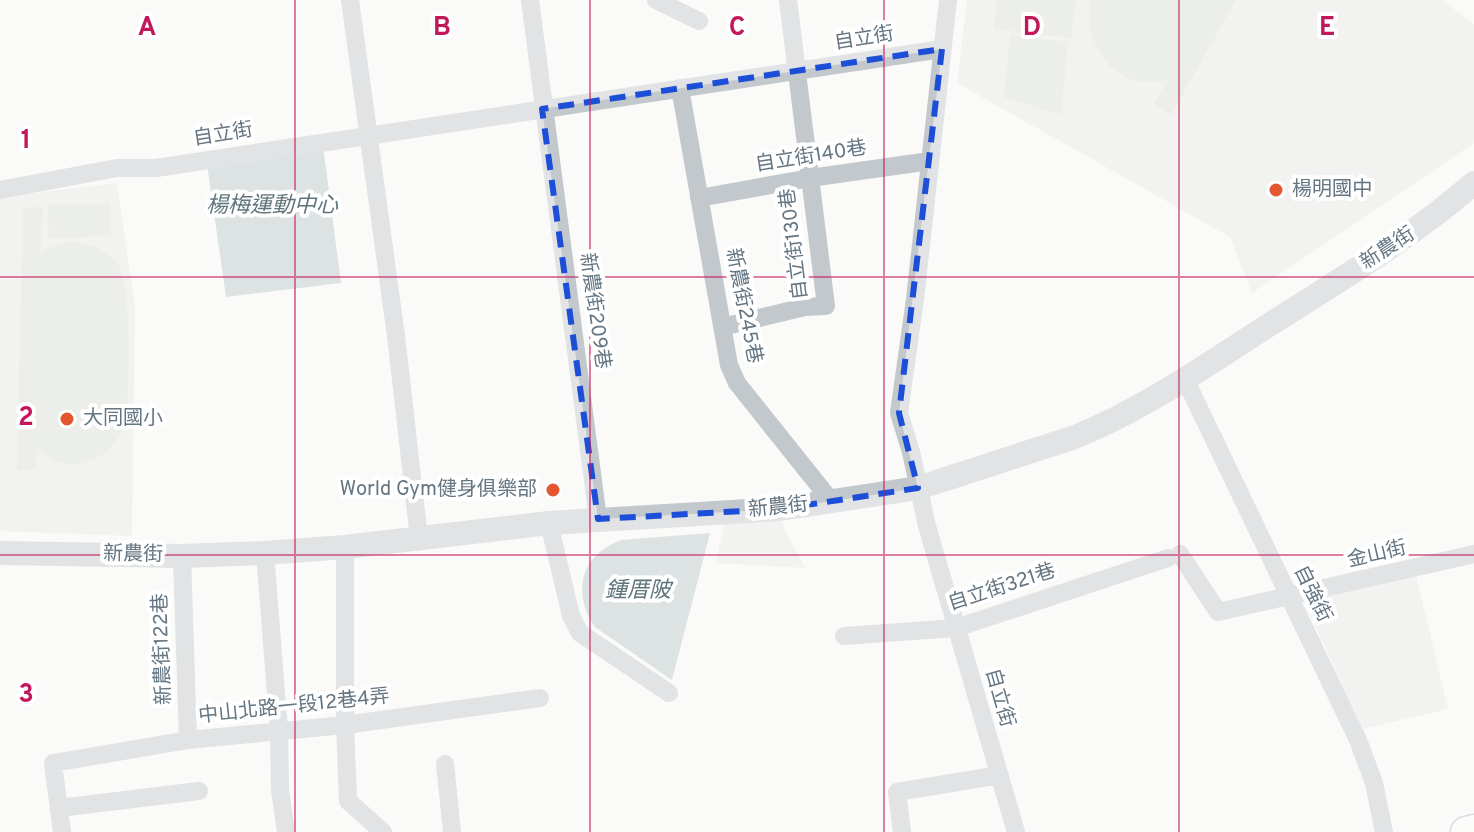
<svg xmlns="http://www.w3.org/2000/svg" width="1474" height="832" font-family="Overpass,'Noto Sans TC',sans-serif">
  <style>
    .built { fill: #e8e9e9 }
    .green { fill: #dadfd7 }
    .water { fill: #bbc7cb }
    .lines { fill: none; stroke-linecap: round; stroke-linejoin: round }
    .primary-casing { stroke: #b5babe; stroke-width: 33 }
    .minor { stroke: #c3c8cc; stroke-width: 18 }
    .tertiary { stroke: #c3c8cc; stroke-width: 24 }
    .primary { stroke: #fff; stroke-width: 30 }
    .marked { fill: none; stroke: #1d4ed8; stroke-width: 6; stroke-dasharray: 16 10; stroke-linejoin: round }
    .grid { fill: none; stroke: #c2185b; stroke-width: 2; stroke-opacity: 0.55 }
    .poi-dot { fill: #e4572e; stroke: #fff; stroke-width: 3 }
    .labels { text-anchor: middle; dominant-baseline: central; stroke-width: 8; stroke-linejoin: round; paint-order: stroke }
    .street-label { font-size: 20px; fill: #657683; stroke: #fff }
    .poi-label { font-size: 20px; fill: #657683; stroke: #fff; text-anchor: start }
    .water-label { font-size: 22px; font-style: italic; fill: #60757c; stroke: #fff }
    .grid-label { font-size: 26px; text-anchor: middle; font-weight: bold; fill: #c2185b; stroke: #fff; stroke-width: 8; stroke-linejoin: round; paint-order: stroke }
  </style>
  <rect width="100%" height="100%" fill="#fafaf8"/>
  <!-- built -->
  <path class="built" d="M967,0H1442L1474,24V143L1252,293L1230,237L957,83Z
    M117,183L135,307L132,536L0,531V197Z
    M781,517L785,530L805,568L716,563L725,519Z
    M1415,571L1448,709L1363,729L1302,598Z"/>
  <!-- green -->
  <path class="green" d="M997,0H1076L1071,38L994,29Z
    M1090,0H1236L1171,115L1154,103L1168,80C1157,81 1147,83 1136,81C1101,72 1085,33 1090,0Z
    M1010,35L1068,42L1061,115L1004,97Z
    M110,203L111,236L49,238L48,205Z
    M43,207L40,253C55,243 68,240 86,244C100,247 114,256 120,268C132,293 128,391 126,422C117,449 91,471 60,462C52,460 44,453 37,448L36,469L17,470L23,208Z"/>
  <!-- water -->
  <path class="water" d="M322,138L341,283L226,297L206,157Z
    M710,533L672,680L595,627C571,592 581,555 621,540Z"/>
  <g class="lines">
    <defs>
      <path id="primary" d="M1466,832L1474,830"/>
    </defs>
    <!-- primary casing -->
    <use href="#primary" class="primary-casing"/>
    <!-- minor -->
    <path class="minor" d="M350,0L396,336L419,538
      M530,0L598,519
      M656,0L699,21
      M948,0L915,299L899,413L911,452L927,526L1016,832
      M680,88L729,365L737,383L832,502
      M0,190L117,168H156L942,49
      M699,198L810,178L930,161
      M722,327L805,307L826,306L788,0
      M1186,381L1358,740L1374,783L1384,832
      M549,523L571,616L580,633L669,693
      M345,547V725L348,801L383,832
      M265,553L279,731L280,790L286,832
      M1180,554L1218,612L1474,554
      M182,556L188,740
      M844,636L956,628L1168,558
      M445,764L452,832
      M59,808L199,791
      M62,832L53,763L188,740L345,725L540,698
      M902,832L897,792L1000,775"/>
    <!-- tertiary -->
    <path class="tertiary" d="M0,553L182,556L265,553L345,547L549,523L780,509L918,488L1075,437C1146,408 1208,364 1272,323C1341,279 1412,237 1474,183"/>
    <!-- primary -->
    <use href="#primary" class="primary"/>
  </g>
  <!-- marked area -->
  <path d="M0 0H1474V832H0ZM942,49L899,413L918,488L780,509L598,519L542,109Z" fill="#fafaf8" fill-opacity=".55" fill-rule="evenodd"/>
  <path class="marked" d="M942,49L899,413L918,488L780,509L598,519L542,109Z"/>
  <!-- grid -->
  <path class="grid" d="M295,0V832M590,0V832M884,0V832M1179,0V832M0,277H1474M0,555H1474"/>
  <!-- markers -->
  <g class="poi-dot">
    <circle cx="1276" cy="190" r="8"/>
    <circle cx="67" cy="419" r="8"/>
    <circle cx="553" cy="490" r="8"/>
  </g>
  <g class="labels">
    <!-- street labels -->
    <g class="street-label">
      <text transform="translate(864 39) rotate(-9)">自立街</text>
      <text transform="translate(223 135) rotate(-9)">自立街</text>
      <text transform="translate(811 157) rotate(-9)">自立街140巷</text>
      <text transform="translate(795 244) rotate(-97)">自立街130巷</text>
      <text transform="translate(1388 249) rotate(-33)">新農街</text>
      <text transform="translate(743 306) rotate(79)">新農街245巷</text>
      <text transform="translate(594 311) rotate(82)">新農街209巷</text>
      <text transform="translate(778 508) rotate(-6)">新農街</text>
      <text transform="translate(133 555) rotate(1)">新農街</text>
      <text transform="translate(1377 555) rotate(-13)">金山街</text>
      <text transform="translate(1002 588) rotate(-18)">自立街321巷</text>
      <text transform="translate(1312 594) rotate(64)">自強街</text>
      <text transform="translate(163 649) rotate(-92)">新農街122巷</text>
      <text transform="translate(999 698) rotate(74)">自立街</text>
      <text transform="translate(294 707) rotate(-6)">中山北路一段12巷4弄</text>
    </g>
    <!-- poi labels -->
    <g class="poi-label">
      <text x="1292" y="190">楊明國中</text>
      <text x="83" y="419">大同國小</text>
      <text x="537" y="490" text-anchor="end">World Gym健身俱樂部</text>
    </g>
    <!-- water labels -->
    <g class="water-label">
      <text x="272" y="206">楊梅運動中心</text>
      <text x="638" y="591">鍾厝陂</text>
    </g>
  </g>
  <g class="grid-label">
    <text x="147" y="35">A</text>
    <text x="442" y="35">B</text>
    <text x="737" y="35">C</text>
    <text x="1032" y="35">D</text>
    <text x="1327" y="35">E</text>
    <text x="26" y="148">1</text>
    <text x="26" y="425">2</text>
    <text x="26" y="702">3</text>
  </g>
</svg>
